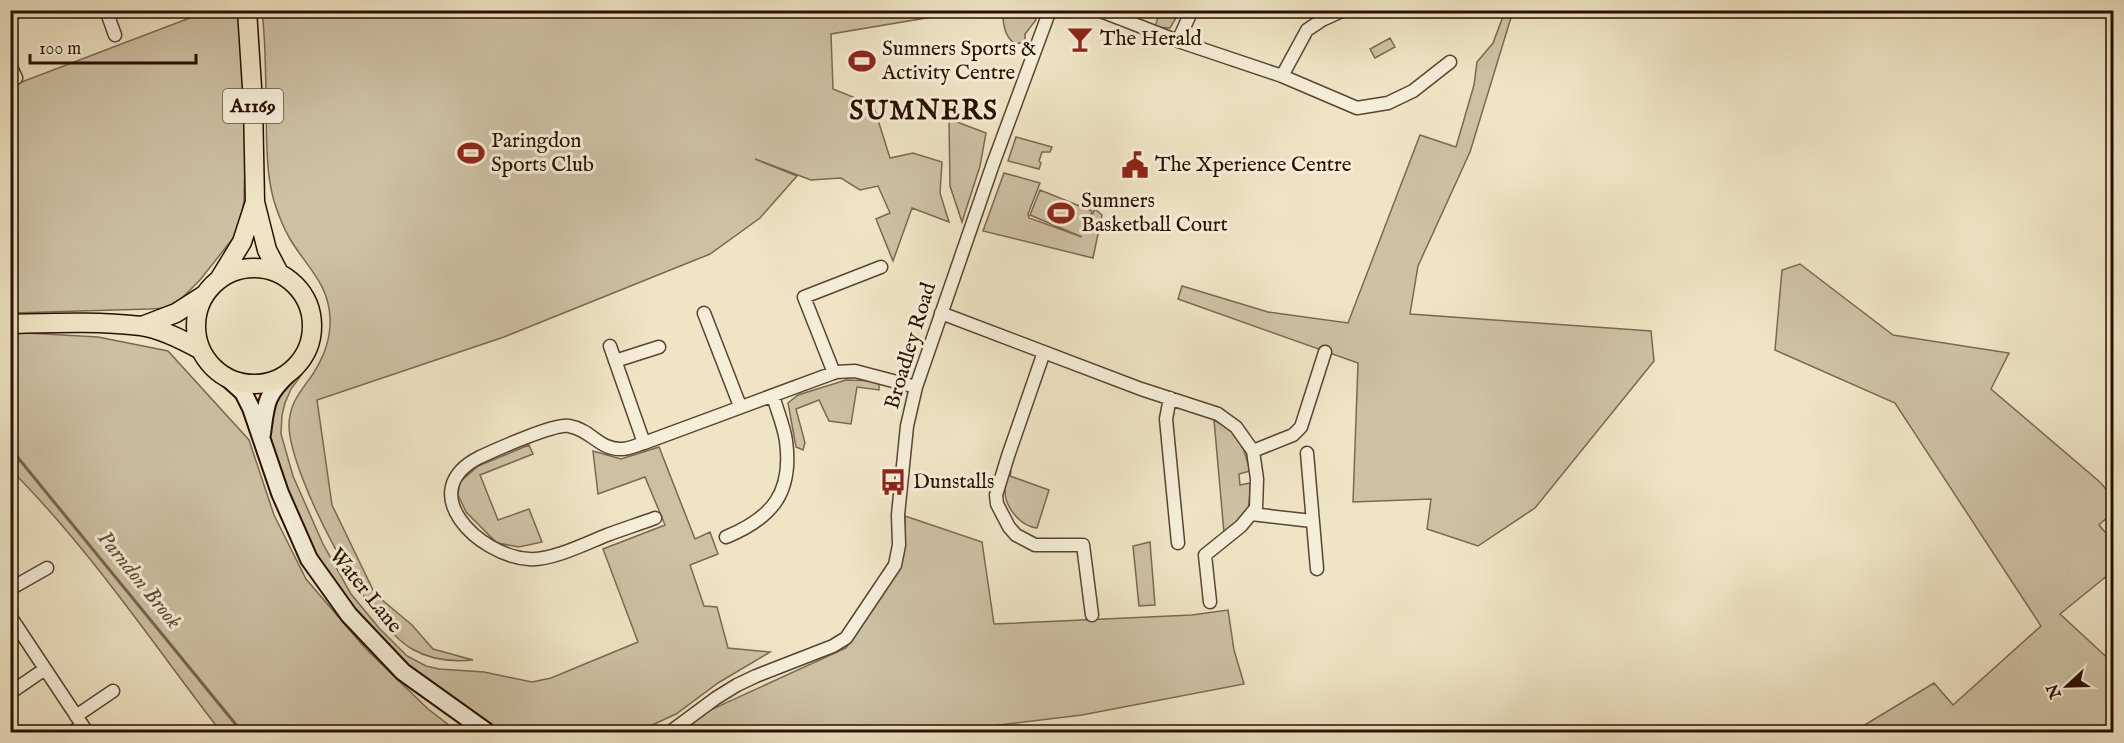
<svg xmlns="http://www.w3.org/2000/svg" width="2124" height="743" font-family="'IM FELL English',serif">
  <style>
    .green { fill: #cdc1a4; stroke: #7b6852; stroke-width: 1.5 }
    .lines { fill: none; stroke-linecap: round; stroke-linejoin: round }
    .stream { stroke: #78644e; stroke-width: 3 }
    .street-casing { stroke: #5a4431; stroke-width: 15 }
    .secondary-casing { stroke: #290f00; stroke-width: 20 }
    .primary-casing { stroke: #290f00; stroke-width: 21 }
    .street { stroke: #f5eed9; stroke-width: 12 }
    .secondary { stroke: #f5eed9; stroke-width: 16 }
    .primary { stroke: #efe5c5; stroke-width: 18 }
    .labels { text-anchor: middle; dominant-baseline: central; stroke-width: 6; stroke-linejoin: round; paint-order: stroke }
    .shield { fill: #f5eed9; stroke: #665241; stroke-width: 1.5 }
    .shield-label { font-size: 20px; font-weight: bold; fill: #290f00 }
    .poi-label { font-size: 21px; fill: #290f00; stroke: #f5eed9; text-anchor: start }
    .street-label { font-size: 21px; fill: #290f00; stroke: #f5eed9 }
    .water-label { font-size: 22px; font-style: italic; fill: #644e3a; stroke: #f5eed9 }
    .district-label { font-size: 27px; font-weight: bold; letter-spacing: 1.5px; fill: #290f00; stroke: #f5eed9 }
  </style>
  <rect width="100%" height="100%" fill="#efe5c5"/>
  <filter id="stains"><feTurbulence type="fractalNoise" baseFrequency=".00333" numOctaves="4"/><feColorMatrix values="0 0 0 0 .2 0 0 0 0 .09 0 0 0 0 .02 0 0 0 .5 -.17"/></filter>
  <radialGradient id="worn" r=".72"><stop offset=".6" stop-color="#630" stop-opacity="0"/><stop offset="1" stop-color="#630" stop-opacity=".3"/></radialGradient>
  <!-- green -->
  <path class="green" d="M1013,10L1040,11L1039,13L1033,14L1036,20L1025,34V42L1015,44C1006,37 1004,29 1003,18Z
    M2113,10V14L1945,13V11Z
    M208,11H240L246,119L244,201L238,232L200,280L176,304L166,308L150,309L11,313V86Z
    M262,11H945L944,15L831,34L833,89L858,99L860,110V106L873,104L890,158L913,153L942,162L940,193L949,222L912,208L893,261L876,219L890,213L878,186L860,190L841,178L811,180L755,159L797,176L760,218L710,254L504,337L317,400L332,505L375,594L412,625L433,649L473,660C452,662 431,660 412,649C368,625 290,475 289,426C289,403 301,391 313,374C324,357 331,338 330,318C329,284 306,266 290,239C283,227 278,214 274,201C266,173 267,144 266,115C266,80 266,45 262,11Z
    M1151,11H1180L1170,28L1155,27L1159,14Z
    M1505,11H1513L1470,152L1418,266L1410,314L1651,331L1654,361L1535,508L1478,546L1427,529L1431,499L1353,502L1358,363L1178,299L1182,286L1268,312L1348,323L1420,135L1456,147L1474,85L1477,62L1493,43Z
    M1390,38L1395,47L1375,58L1370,49Z
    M949,119L986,133L980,166L962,222L950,186Z
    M1016,137L1052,147L1050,152H1042L1039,161L1041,163L1039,169L1008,161Z
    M1004,173L1040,183L1028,214L1029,218L1082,237L1030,215L1040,190L1092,211L1085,230L1095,209L1102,215L1093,258L983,231Z
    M1800,264L1893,335L2009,353L1991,389L2101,483L2113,498V512L2099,525L2113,541V571L2060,614L2113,663V732H1853L1934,683L1953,705L2041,626L1895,403L1775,350L1782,270Z
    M10,332L98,337L168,351L249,440L274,515L306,579L365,648L428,709L458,732H221C153,644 90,549 11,470Z
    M296,369L302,374L291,389L285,403L282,415L281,434L293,476L323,544L351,594L379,628L407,656L426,666L439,669L484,672L532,682L551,678L638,642L603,549L665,525L645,477L598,494L593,451L621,459L659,447L695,539L710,532L718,554L690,565L704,606L717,607L728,648L770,652L718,683L676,714L650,726L588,732H496L457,705L451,697L431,681L405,666L365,627L307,544L267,435C268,410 280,388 296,369Z
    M846,380L879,381V390L857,387L851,424L829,421L819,400L796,409L805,443L803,450L796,447L788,403L798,395Z
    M1214,420C1241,433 1243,445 1250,471L1239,474L1240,485L1250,483C1250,515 1249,514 1224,533Z
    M529,445L533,454L480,475L498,520L529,509L542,542L519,547L497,543L466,512L458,495L460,482L478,466Z
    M1008,472H1011L1010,476L1049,490L1037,528C1020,526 1005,507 1005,491C1005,484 1007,478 1008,472Z
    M905,516L982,542L994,624L1192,615L1228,610L1234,650L1244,684L1082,715L940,732H684L695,717L846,648L898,567L905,544Z
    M1150,542L1155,605L1139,606L1133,546Z"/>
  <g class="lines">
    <!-- stream -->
    <path class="stream" d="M10,448L242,732"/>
    <defs>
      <path id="street" d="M106,10L115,35
        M1098,10L1178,41L1282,76L1357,108L1388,103L1413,91L1450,62
        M1178,41L1192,10
        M10,65L16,78
        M1282,76L1307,30L1322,20L1344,10
        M704,313L740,406
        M941,313L1141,389L1218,414L1236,427L1253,451L1257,479L1256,508L1241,526L1205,555L1210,602
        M610,346L644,443L836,372L855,371L916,387
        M1044,352L1008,456L996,495L997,504L1009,527L1016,535L1035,545H1083L1092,615
        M615,361L659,347
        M834,373L804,297L881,267
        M1170,398L1166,419L1178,543
        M644,443C637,445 629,449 622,449C599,450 592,430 569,426C555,423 495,450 480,457C412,491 479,556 529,559C551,561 587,543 607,535C623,529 639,524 655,518
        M1253,451L1293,435L1301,427L1325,352
        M1307,453L1317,569
        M1251,514L1312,521
        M726,537C772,518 793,493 786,441C784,426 777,410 773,396
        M10,589L47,568
        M10,616L87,732
        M10,693L45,669
        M76,716L113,691
        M72,732L82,726
        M670,732L716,698L737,685L756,676L833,646L846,638L895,565L899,545L898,515L907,426L916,387L993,164L1050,10"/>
      <path id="secondary" d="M224,375L243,392L251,408L280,493L309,559L349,615L403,672L487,732
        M262,434C266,404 265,396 288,374"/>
      <path id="primary" d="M247,10L253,103L255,202L267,250L279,273
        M196 326a58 58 0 1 1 116 0a58 58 0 1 1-116 0Z
        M220,278L242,242L255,202
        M10,324C53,323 98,321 141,326C162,329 183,340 201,350
        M142,326L176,313L204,295"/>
    </defs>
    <!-- street casing -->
    <use href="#street" class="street-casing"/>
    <!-- secondary casing -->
    <use href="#secondary" class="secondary-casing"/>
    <!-- primary casing -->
    <use href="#primary" class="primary-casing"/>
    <!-- street -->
    <use href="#street" class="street"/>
    <!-- secondary -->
    <use href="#secondary" class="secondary"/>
    <!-- primary -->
    <use href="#primary" class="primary"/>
  </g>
  <!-- icons -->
  <defs>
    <symbol id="bar-bare" viewBox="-9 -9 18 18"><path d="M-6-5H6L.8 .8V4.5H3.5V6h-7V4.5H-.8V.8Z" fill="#8f2418" stroke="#f5eed9" stroke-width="2.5" paint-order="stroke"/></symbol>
    <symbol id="stadium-bare" viewBox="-9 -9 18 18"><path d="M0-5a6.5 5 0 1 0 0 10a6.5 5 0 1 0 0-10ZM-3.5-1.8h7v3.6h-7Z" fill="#8f2418" stroke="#f5eed9" stroke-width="2.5" paint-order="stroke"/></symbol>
    <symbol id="civic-bare" viewBox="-9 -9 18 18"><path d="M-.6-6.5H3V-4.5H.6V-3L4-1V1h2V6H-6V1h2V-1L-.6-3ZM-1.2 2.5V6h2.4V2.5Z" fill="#8f2418" stroke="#f5eed9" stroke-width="2.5" paint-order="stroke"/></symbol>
    <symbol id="bus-bare" viewBox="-9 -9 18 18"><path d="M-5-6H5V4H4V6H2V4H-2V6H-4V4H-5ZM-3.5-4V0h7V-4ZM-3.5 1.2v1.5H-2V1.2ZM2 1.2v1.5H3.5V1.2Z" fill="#8f2418" stroke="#f5eed9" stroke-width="2.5" paint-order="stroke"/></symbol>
  </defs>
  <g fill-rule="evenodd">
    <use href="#bar-bare" x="1061" y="20" width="38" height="38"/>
    <use href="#stadium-bare" x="843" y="42" width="38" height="38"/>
    <use href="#stadium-bare" x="452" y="134" width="38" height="38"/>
    <use href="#civic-bare" x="1116" y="146" width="38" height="38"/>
    <use href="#stadium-bare" x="1042" y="194" width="38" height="38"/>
    <use href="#bus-bare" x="874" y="463" width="38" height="38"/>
  </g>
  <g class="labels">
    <!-- shield labels -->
    <rect class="shield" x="223" y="89" width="60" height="34" rx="4.5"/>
    <g class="shield-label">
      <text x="253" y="106">A1169</text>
    </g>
    <!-- poi labels -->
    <g class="poi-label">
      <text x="1100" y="39">The Herald</text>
      <text x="882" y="49">Sumners Sports &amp;<tspan x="882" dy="24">Activity Centre</tspan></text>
      <text x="491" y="141">Paringdon<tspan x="491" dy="24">Sports Club</tspan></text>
      <text x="1155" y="165">The Xperience Centre</text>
      <text x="1081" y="201">Sumners<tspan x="1081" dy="24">Basketball Court</tspan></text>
      <text x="913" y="482">Dunstalls</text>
    </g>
    <!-- street labels -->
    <g class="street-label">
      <text transform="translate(911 346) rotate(-73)">Broadley Road</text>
      <text transform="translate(365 591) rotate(51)">Water Lane</text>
    </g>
    <!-- water labels -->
    <g class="water-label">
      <text transform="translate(139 580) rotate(51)">Parndon Brook</text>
    </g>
    <!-- district labels -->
    <g class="district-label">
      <text x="924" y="112">SUMNERS</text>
    </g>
  </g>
  <!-- margin -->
  <rect width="2124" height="743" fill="none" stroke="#efe5c5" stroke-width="36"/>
  <rect x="12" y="12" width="2100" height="719" fill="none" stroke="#290f00" stroke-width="3"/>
  <rect x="18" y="18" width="2088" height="707" fill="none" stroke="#290f00" stroke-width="1.5"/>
  <!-- north arrow -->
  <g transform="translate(2067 686) rotate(248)" stroke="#f5eed9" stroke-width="4.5" paint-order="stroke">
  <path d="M0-4.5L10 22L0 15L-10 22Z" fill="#290f00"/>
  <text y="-9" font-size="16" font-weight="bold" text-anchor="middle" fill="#290f00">N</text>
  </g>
  <!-- scale -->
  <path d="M30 54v9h166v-9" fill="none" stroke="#290f00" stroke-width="3"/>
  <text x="39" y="54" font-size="18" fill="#290f00" stroke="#f5eed9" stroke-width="4.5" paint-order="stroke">100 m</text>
  <rect width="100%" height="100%" filter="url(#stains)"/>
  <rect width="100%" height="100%" fill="url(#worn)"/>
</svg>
